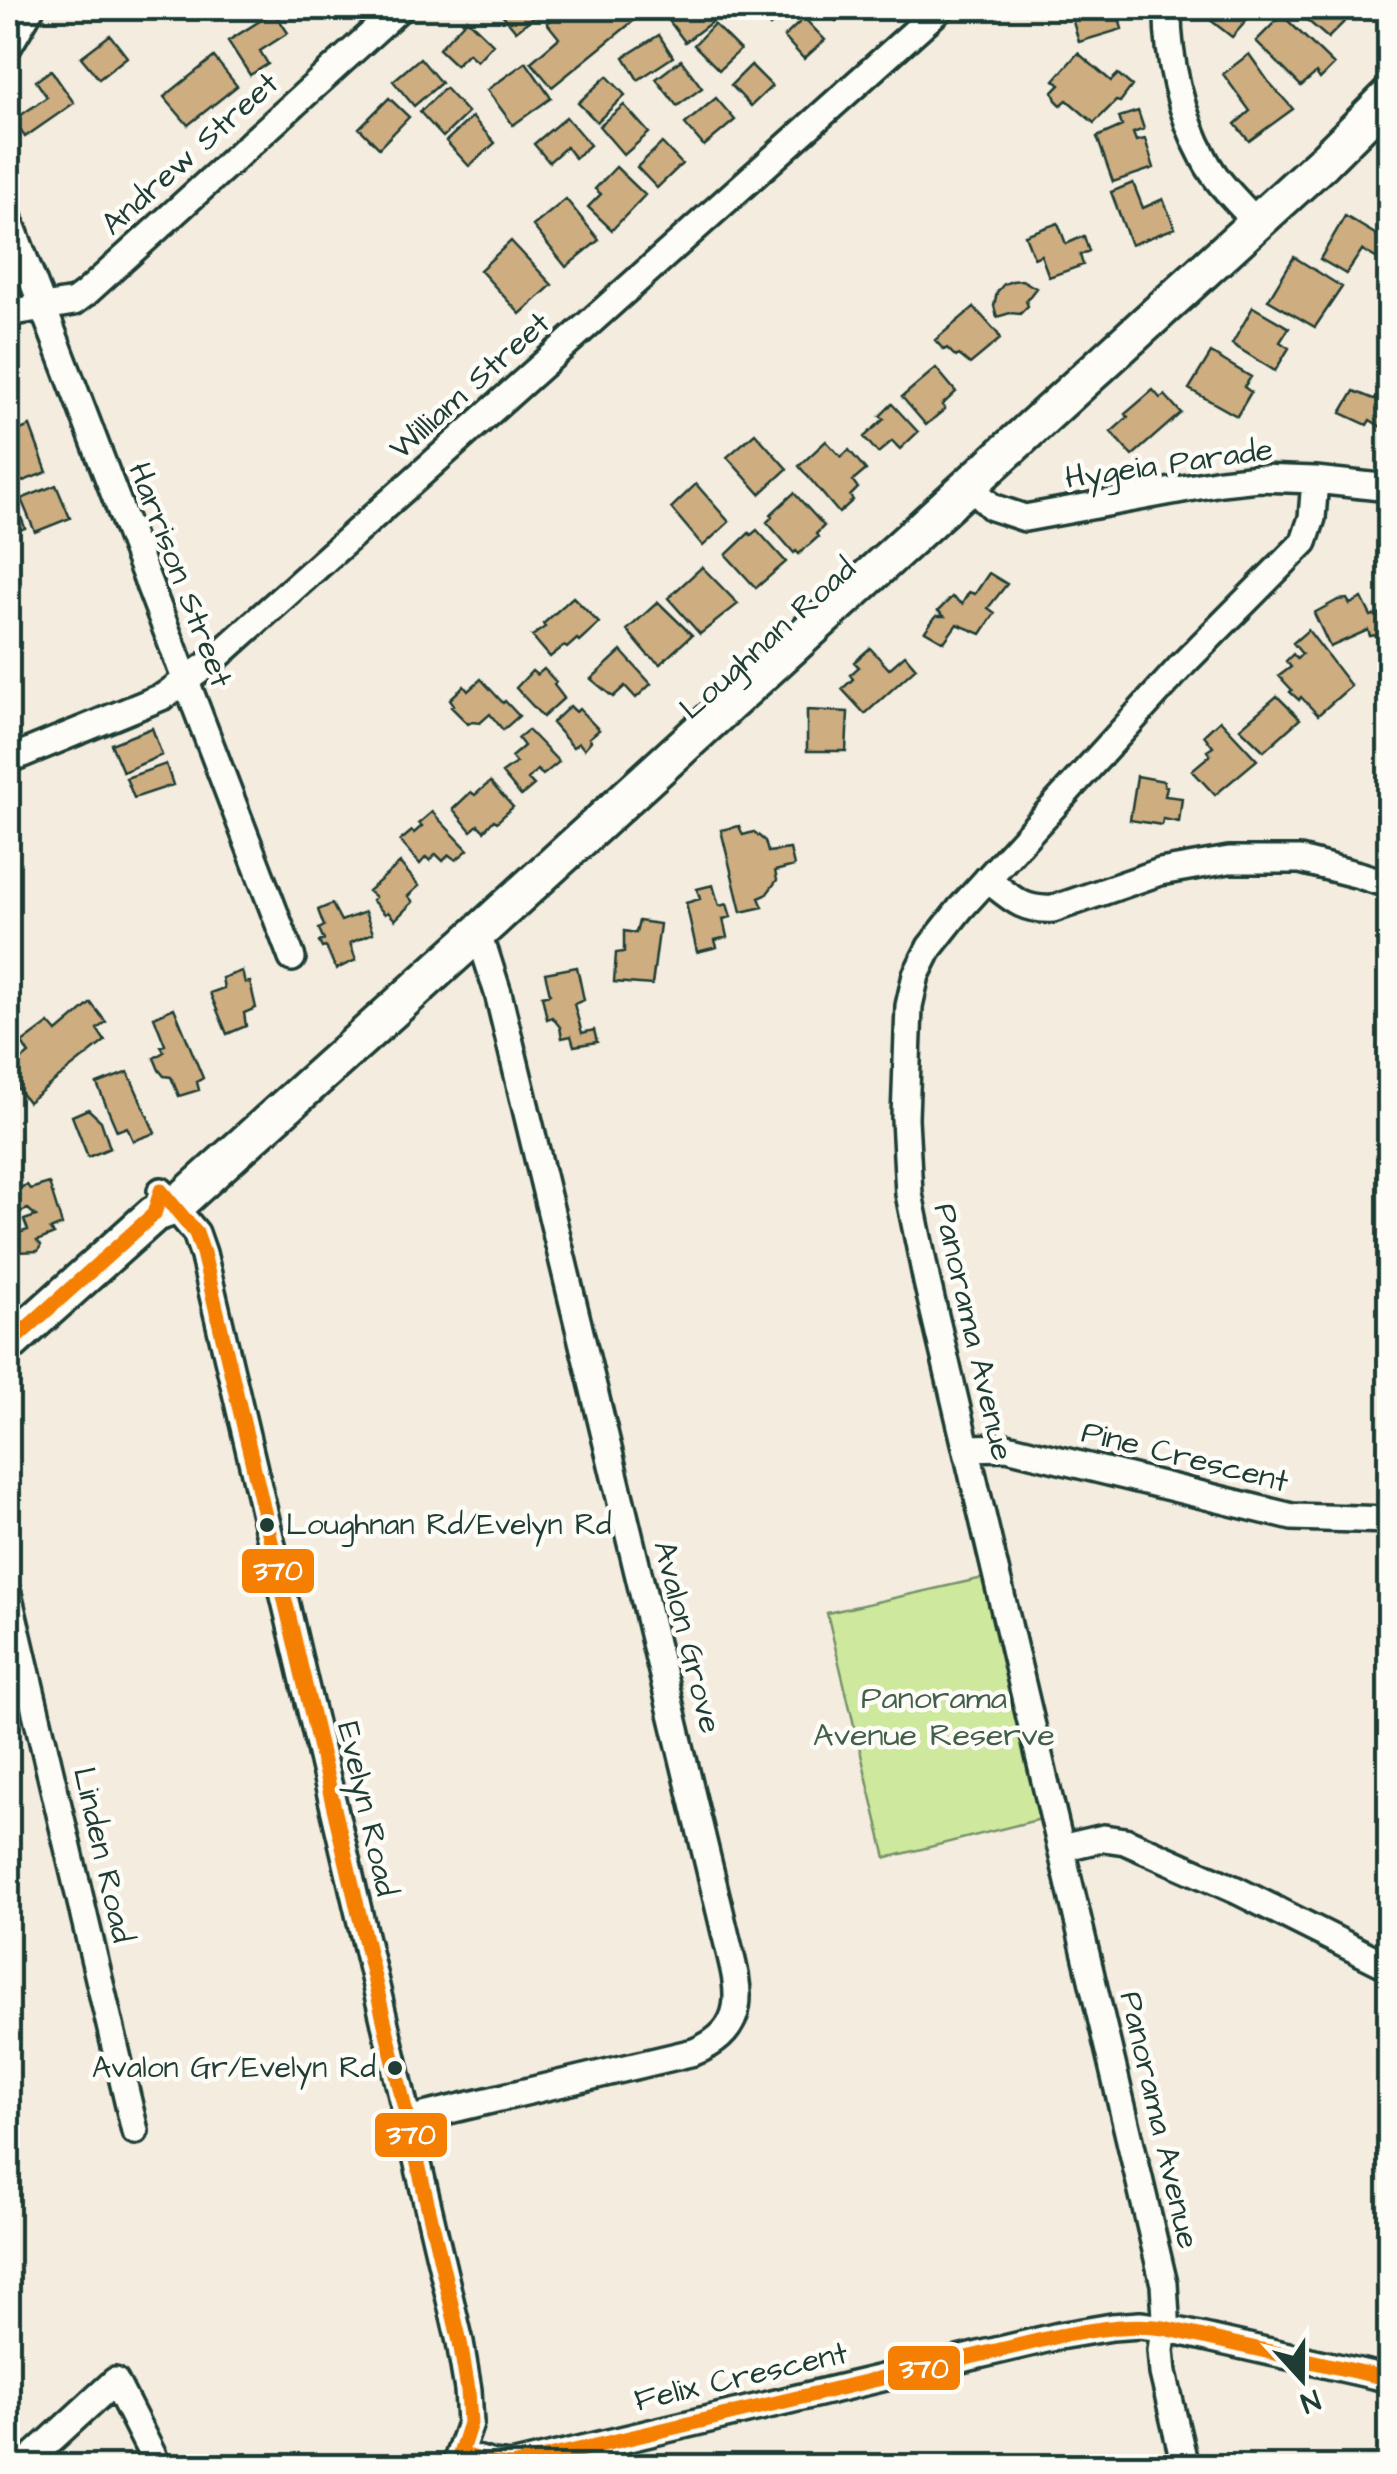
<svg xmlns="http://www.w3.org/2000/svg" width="1397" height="2474" font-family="'Architects Daughter',sans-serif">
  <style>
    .green { fill: #cee89e; stroke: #769269; stroke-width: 2.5 }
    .building { fill: #cead81; stroke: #1f3d34; stroke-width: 2.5 }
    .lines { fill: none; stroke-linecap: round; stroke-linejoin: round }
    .street-casing { stroke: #1f3d34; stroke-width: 32 }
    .secondary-casing { stroke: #1f3d34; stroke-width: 42 }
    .street { stroke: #fdfcf7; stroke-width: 25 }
    .secondary { stroke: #fdfcf7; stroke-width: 35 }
    .bus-1-casing { stroke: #fdfcf7; stroke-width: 22 }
    .bus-1 { stroke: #f47f03; stroke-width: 15 }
    .bus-dot { fill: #1f3d34; stroke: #fdfcf7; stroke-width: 4 }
    .labels { text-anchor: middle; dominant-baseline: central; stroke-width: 9; stroke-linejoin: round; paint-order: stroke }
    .bus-label { font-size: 30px; fill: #1f3d34; stroke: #fdfcf7; text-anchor: start }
    .street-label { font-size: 32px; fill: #1f3d34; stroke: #fdfcf7 }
    .park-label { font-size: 32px; fill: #425f49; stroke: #fdfcf7 }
    .line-badge { stroke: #fdfcf7; stroke-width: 4 }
    .badge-label { font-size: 28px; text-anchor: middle; font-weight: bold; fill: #fff }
  </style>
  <rect width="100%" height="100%" fill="#f4ecdf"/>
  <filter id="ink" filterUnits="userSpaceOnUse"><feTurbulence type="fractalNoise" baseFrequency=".01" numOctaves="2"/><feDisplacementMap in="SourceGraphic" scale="20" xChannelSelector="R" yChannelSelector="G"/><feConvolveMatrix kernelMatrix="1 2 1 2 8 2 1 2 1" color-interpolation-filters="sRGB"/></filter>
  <g filter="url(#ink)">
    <!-- green -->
    <path class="green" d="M983,1578L1041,1819L886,1858L827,1613Z"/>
    <!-- building -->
    <path class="building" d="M107,8H131L110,16Z
      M497,8H545L516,31Z
      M578,8H637L642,14L552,87L531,62L559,38L547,23L563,11L567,16Z
      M681,8H715L721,15L685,42L667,18Z
      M756,8H793L770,26Z
      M823,8H850L836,21Z
      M1069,8H1116L1122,29L1079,42Z
      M1207,8H1235L1249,18L1232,37L1209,19L1213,13Z
      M1293,8H1358L1328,38Z
      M274,12L288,33L260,51L268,64L250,75L228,41Z
      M1282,15L1334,65L1320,79L1316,73L1301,86L1256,41Z
      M804,18L825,40L804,59L784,37Z
      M467,19L493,44L477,61L468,53L456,65L439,49Z
      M714,24L740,50L719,70L694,45Z
      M110,35L127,57L99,79L81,57Z
      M659,35L673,57L638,80L624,57Z
      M1078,53L1111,81L1118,74L1132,86L1120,102L1116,101L1094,123L1067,100L1061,105L1056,100L1053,92L1060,85L1054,80Z
      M1249,54L1268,81L1293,109L1249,141L1235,124L1250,111L1223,74Z
      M214,57L237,86L188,125L164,97Z
      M420,58L441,83L414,106L393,81Z
      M681,60L702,88L677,106L656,79Z
      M526,62L551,98L513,125L487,90Z
      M751,65L772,86L751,106L731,85Z
      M51,70L74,103L25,137L14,120L47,97L36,81Z
      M607,76L625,95L597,122L578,103Z
      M445,88L468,113L443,137L420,112Z
      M389,98L409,117L379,148L359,128Z
      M716,98L735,120L704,146L685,124Z
      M624,105L649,133L624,155L599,126Z
      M1138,111L1144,129L1133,133L1136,141L1145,139L1154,168L1113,182L1097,137L1122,126L1119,117Z
      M472,117L495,143L469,166L446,141Z
      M566,117L590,145L575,158L566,147L549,162L534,144Z
      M662,143L682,164L657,188L637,167Z
      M616,167L645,195L612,230L588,207L601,194L595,189Z
      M1133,183L1143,208L1163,199L1175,228L1131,245L1111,192Z
      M566,199L599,240L566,267L533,226Z
      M1345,216L1390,243V260L1385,257L1381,261L1362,250L1346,274L1320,259Z
      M1058,223L1066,244L1084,236L1089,251L1080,255L1083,265L1049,277L1041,255L1034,258L1025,235Z
      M511,241L552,285L520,314L480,270Z
      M1294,257L1342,287L1315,327L1268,300Z
      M1022,280L1036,288L1026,301L1028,306L1020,314L1010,313L997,317L994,306L997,292L1004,284L1012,281Z
      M974,307L998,334L1000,339L970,364L959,355L956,357L947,348L944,350L935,340Z
      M1253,307L1289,328L1280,342L1289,348L1275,371L1232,344Z
      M1211,353L1251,377L1244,387L1251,392L1237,416L1189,389Z
      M8,356L18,385L8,389Z
      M936,368L956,392L942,405L945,409L926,425L902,397Z
      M1384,382L1390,384L1389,432L1370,420L1367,425L1341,413L1354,391L1376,400Z
      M1153,390L1160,398L1165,395L1181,413L1132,456L1111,432L1128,417L1125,414Z
      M892,404L918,432L900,449L892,441L878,453L864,437L884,419L880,416Z
      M30,426L47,472L13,485L8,471V435Z
      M755,433L787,469L760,494L727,457Z
      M826,441L841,457L849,450L866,470L853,481L858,488L850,496L853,500L839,513L799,466Z
      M696,484L729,522L703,546L671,508Z
      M56,485L70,518L35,532L21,499Z
      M794,493L824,526L816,534L818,537L799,554L796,551L794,553L767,522L772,517L770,515Z
      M16,503L25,528L8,534V506Z
      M757,530L786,562L756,588L726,555L749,533L751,535Z
      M702,567L738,604L700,634L668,598Z
      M989,573L1007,584L988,608L995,613L981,634L957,624L944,642L925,631L936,616H944L938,611L952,597L962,604L969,592L975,594Z
      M573,597L599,623L579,641L577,639L567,648L564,646L550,657L532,636L545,627L543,624Z
      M1362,598L1371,616L1390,611V650L1381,652L1376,635L1370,636L1368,630L1330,647L1314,613L1338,600L1347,599L1350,604Z
      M658,602L692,635L660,664L647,654L627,630Z
      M1308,630L1351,686L1318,715L1301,697L1299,700L1290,692L1292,690L1279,676L1291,667L1286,661L1293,654L1297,659L1302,654L1293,643Z
      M870,648L889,669L905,655L916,668L865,714L842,689L853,679L850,675L859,667L854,662Z
      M621,651L651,684L636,698L625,686L613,697L591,679Z
      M544,669L556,682L554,685L564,698L543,717L516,688L532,671L537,675Z
      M481,679L503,703L505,701L519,716L503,730L490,714L480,723L472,722L468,724L451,707L454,705L450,699L464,686L468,691Z
      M1277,696L1300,719L1264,751L1240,728Z
      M570,706L576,712L579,709L599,730L589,738L591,741L584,749L579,743L573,747L552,723Z
      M807,710L848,712L846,751H807Z
      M1220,720L1257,760L1215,795L1192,770L1210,755L1207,751L1213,747L1204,735Z
      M152,728L162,755L123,772L111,744Z
      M528,730L559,762L543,775L537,770L528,779L534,785L521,796L502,773L516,763L511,757L524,746L518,738Z
      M166,764L173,785L134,798L126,778Z
      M1137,776L1164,781V785L1167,786L1165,796L1182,798L1179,822L1163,819L1162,825L1130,820Z
      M490,782L513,807L497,822L494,820L484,831L478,825L471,831L453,809L471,792L475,795Z
      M432,812L468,850L456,860L449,855L443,861L436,854L430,861L426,857L420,864L400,841L412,831L414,833L422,826L419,823Z
      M739,826L743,835L754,832L765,841L768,852L790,849L794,866L775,871L777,880L766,895L759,898L763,907L741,912L721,830Z
      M400,863L419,886L408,896L413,902L395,920L388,912L385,914L372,900L375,897L368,891Z
      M713,885L719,906L727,904L731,917L723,919L727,937L715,940L717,947L697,952L686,903L700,899L697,889Z
      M332,904L341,921L365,912L373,933L350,943L356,960L336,969L326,947L322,948L319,942L324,940L319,929L324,926L318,910Z
      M639,921L660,924L652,985L614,982L616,953L624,952V931L636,933Z
      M577,967L584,1000L574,1004L582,1033L594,1030L597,1042L574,1046L571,1036L562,1038L560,1027L552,1017L547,1019L542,996L550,994L545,973Z
      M242,971L245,983L250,982L256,1008L244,1013L246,1026L227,1034L210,993L224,988L222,978Z
      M91,1003L106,1022L97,1029L105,1041L28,1102L8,1076V1071L29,1054L22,1043L49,1023L57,1032Z
      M174,1008L203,1078L197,1082L199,1090L179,1096L171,1077L164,1076L159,1070L154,1058L164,1052L161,1046L165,1045L154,1017Z
      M128,1072L155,1133L133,1141L127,1127L117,1131L97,1084Z
      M88,1109L101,1121L110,1148L88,1157L72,1116Z
      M49,1183L62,1225L50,1230L54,1234L37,1241L41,1245L38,1251L19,1252L12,1235L28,1230L24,1220L36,1216L28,1209L15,1214L8,1192L27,1185L30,1189Z"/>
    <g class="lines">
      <defs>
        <path id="street" d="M1168,8C1167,57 1181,116 1205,160C1215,179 1230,194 1245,210
          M8,47L31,8
          M8,216L292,958
          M8,313L74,302L86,293L400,8
          M969,485L992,507L1025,518L1221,482L1258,478L1315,480L1390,488
          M8,760L164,696L211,662L941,8
          M987,879C1010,897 1022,911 1053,909L1160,872L1229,860H1300L1359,875L1390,885
          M161,1191L196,1233L203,1253L460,2342L468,2390L470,2423L455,2466
          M967,1448L1007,1447L1292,1517L1390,1520
          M8,1594L135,2131
          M1061,1848L1104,1838L1125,1841L1238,1891L1390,1967
          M407,2120L694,2052C758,2026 735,1977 723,1924L498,993L485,952L475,936
          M460,2454L493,2464L511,2466L1059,2336L1112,2327L1140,2325L1164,2328L1390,2379
          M28,2461L115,2381L158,2466
          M1185,2466L1163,2373L1161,2350L1166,2317L1164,2284L927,1282L909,1194L905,1118L909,1006L916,975L930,947L960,909L1185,662L1304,542L1312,518L1315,480"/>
        <path id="secondary" d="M8,1345L154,1214L174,1207L475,936L1323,162L1390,95"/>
      </defs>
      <!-- street casing -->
      <use href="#street" class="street-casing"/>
      <!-- secondary casing -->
      <use href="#secondary" class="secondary-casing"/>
      <!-- street -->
      <use href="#street" class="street"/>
      <!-- secondary -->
      <use href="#secondary" class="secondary"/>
      <defs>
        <path id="bus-1" d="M161,1191L196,1233L203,1253L460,2342L468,2390L470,2423L460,2454
          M8,1345L154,1214L161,1191
          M460,2454L493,2464L511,2466L1059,2336C1095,2330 1128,2323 1164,2328L1390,2379"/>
      </defs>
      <!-- bus-1 casing -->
      <use href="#bus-1" class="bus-1-casing"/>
      <!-- bus-1 -->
      <use href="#bus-1" class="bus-1"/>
    </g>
  </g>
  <!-- markers -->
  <g class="bus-dot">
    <circle cx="267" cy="1525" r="9"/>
    <circle cx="395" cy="2068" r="9"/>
  </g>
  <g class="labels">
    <!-- bus labels -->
    <g class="bus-label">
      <text x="286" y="1525">Loughnan Rd/Evelyn Rd</text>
      <text x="376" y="2068" text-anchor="end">Avalon Gr/Evelyn Rd</text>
    </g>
    <!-- street labels -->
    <g class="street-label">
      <text transform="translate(190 154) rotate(-42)">Andrew Street</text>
      <text transform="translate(470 386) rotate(-42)">William Street</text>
      <text transform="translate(1169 464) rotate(-8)">Hygeia Parade</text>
      <text transform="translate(180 575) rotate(69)">Harrison Street</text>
      <text transform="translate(768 639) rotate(-42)">Loughnan Road</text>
      <text transform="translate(973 1332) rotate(77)">Panorama Avenue</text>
      <text transform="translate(1185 1457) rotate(14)">Pine Crescent</text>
      <text transform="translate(687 1637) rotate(76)">Avalon Grove</text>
      <text transform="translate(367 1809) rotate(77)">Evelyn Road</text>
      <text transform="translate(103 1855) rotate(77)">Linden Road</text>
      <text transform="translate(1159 2120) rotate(77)">Panorama Avenue</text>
      <text transform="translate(741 2377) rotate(-13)">Felix Crescent</text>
    </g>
    <!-- park labels -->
    <g class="park-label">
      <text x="934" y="1698">Panorama<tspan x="934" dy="37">Avenue Reserve</tspan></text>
    </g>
  </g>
  <g class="line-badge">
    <rect x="240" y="1547" width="76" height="48" rx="10" fill="#f47f03"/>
    <rect x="373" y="2111" width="76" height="48" rx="10" fill="#f47f03"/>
    <rect x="886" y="2344" width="76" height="48" rx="10" fill="#f47f03"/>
  </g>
  <g class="badge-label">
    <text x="278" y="1580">370</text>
    <text x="411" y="2144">370</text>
    <text x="924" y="2378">370</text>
  </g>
  <!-- margin -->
  <rect width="1397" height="2474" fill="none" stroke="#fdfcf7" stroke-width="40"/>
  <rect x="20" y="20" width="1357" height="2434" fill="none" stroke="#1f3d34" stroke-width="4" filter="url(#ink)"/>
  <!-- north arrow -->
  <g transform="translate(1302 2379) rotate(159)" stroke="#fdfcf7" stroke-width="8" paint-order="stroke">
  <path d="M0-8L18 38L0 25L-18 38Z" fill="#1f3d34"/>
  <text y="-15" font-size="28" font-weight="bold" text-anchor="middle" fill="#1f3d34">N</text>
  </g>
</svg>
